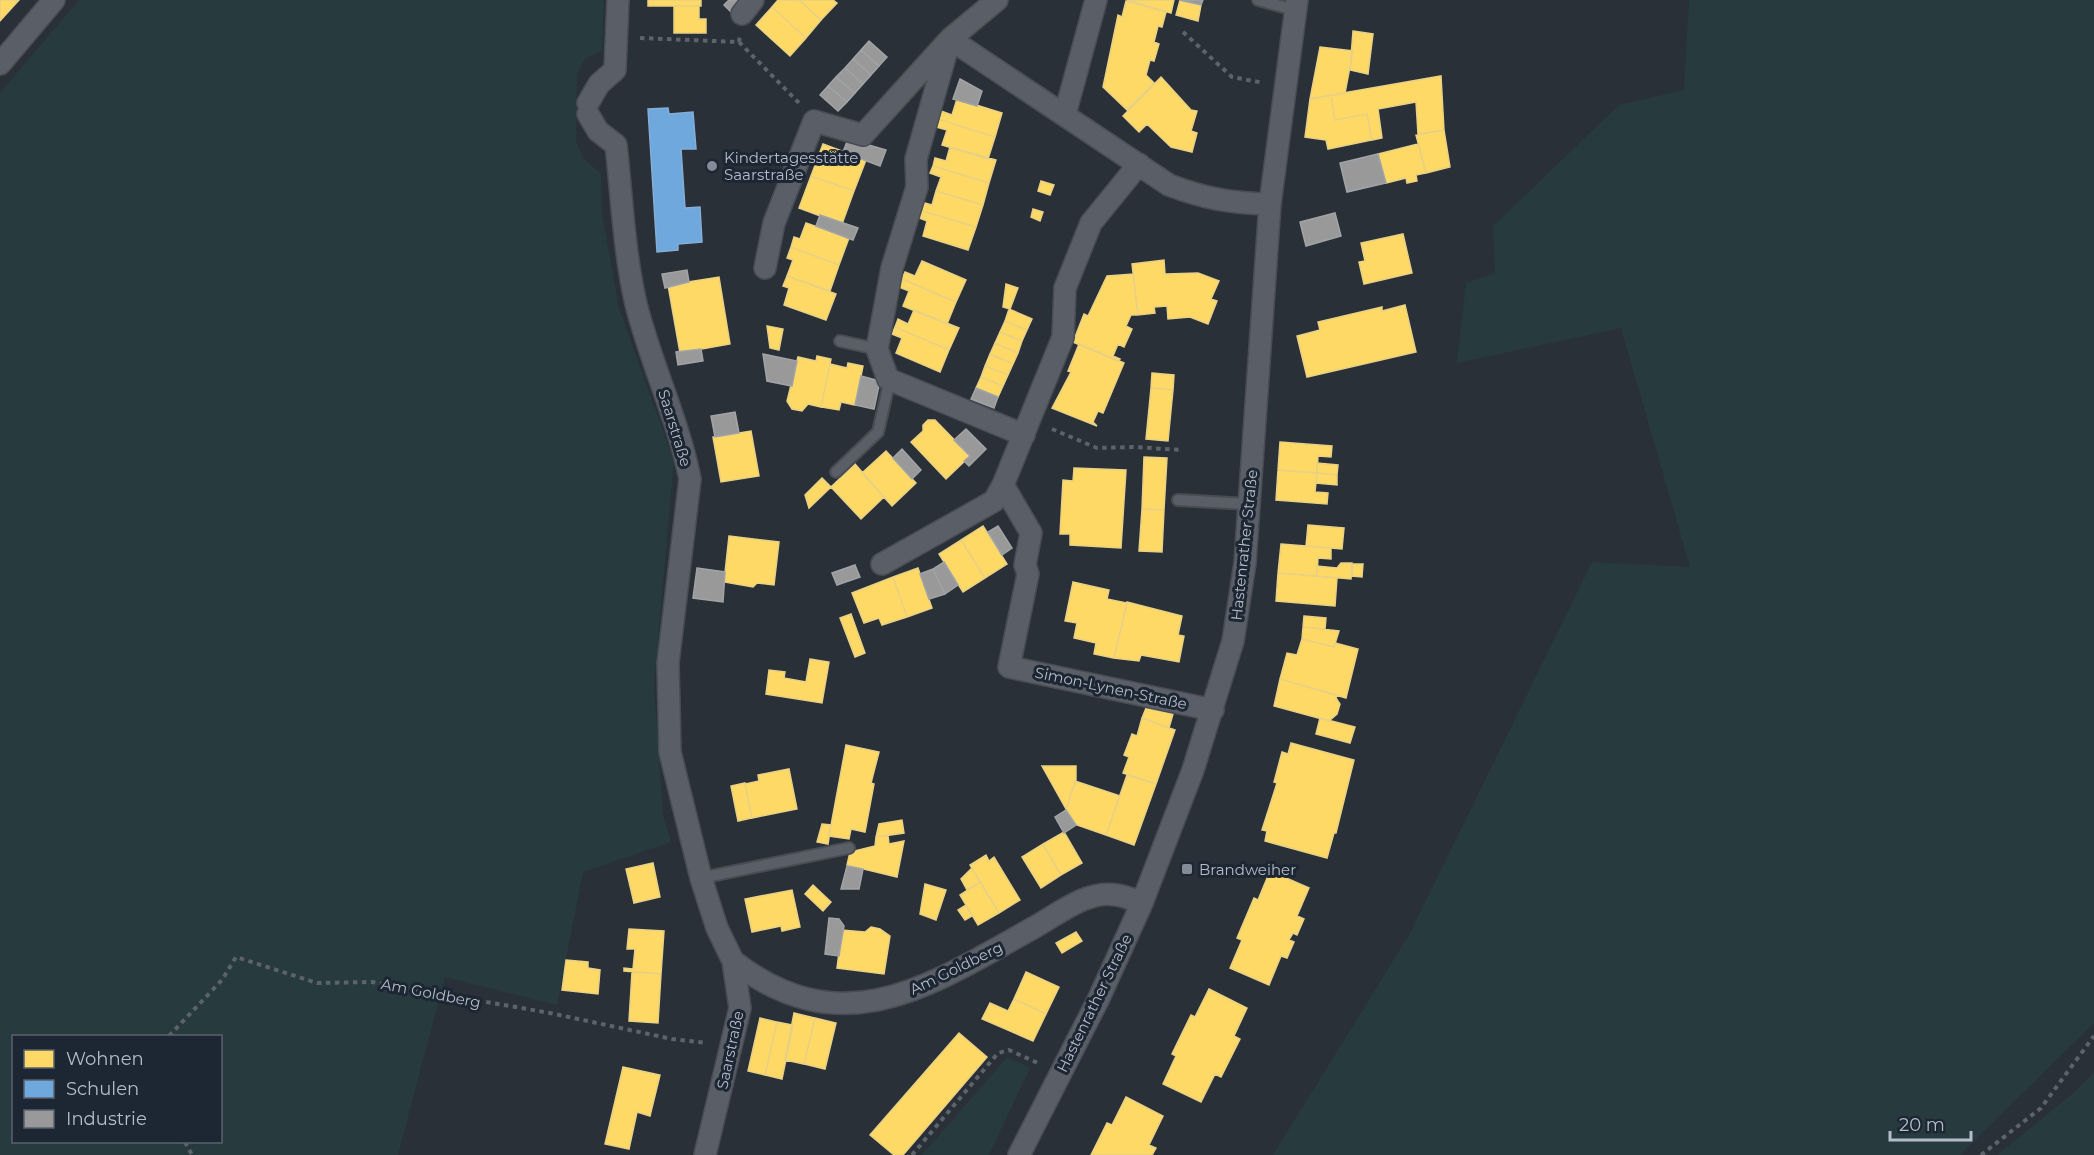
<svg xmlns="http://www.w3.org/2000/svg" width="2094" height="1155" font-family="Montserrat,sans-serif">
  <style>
    .green { fill: #273a3e; fill-rule: evenodd }
    .homes { fill: #ffd966; stroke: #e8d084; stroke-width: 1.5 }
    .schools { fill: #6fa8dc; stroke: #84aed6; stroke-width: 1.5 }
    .industry { fill: #999; stroke: #a1a4a7; stroke-width: 1.5 }
    .lines { fill: none; stroke-linecap: round; stroke-linejoin: round }
    .service-casing { stroke: #484c53; stroke-width: 14 }
    .minor-casing { stroke: #484c53; stroke-width: 24 }
    .path { stroke: #5d636a; stroke-width: 4; stroke-dasharray: 4.5 4.5; stroke-linecap: butt }
    .service { stroke: #5a5e66; stroke-width: 10 }
    .minor { stroke: #5a5e66; stroke-width: 21 }
    .poi-dot { fill: #848b96; stroke: #1d2633; stroke-width: 2 }
    .labels { text-anchor: middle; dominant-baseline: central; stroke-width: 6; stroke-linejoin: round; paint-order: stroke }
    .poi-label { font-size: 15px; fill: #b4bcc9; stroke: #1d2633; text-anchor: start }
    .street-label { font-size: 15px; fill: #b4bcc9; stroke: #1d2633 }
  </style>
  <rect width="100%" height="100%" fill="#2a3038"/>
  <!-- green -->
  <path class="green" d="M79,0H604L602,50L585,59L577,74L576,141L584,160L601,173L602,214L619,308L674,461L654,684L663,815L671,842L583,872L557,1005L445,977L398,1155H0V93ZM14,1036H220V1142H14Z
    M1689,0H2094V1023L1960,1155H1273L1409,935L1592,562L1690,567L1621,328L1457,363L1466,283L1495,273L1493,226L1619,105L1684,90Z
    M1007,1057L1030,1068L989,1155H922Z
    M2094,1072V1155H1997L2077,1090Z"/>
  <!-- homes -->
  <path class="homes" d="M0,0H19L0,21Z
    M648,0H701V6H648Z
    M778,0H799L821,20L806,38L772,7Z
    M799,0H833L837,3L821,20Z
    M1127,0H1174L1171,13Z
    M1180,0L1201,5L1198,21L1176,15Z
    M1126,1L1166,12L1162,27L1158,26L1154,42L1159,44L1154,61L1150,60L1146,75L1154,83L1127,110L1103,87L1118,15L1122,17Z
    M674,6H699V19H706V33H674Z
    M772,7L806,38L790,56L756,25Z
    M1353,31L1373,34L1368,74L1350,70Z
    M1320,47L1353,51L1345,93L1310,99Z
    M1441,76L1444,130L1418,134L1416,102L1378,109L1382,138L1372,140L1367,114L1335,120L1331,95Z
    M1161,77L1191,110L1197,111L1191,131L1197,133L1192,152L1171,147L1147,124L1139,132L1123,116Z
    M1331,95L1335,120L1367,114L1372,140L1328,149L1326,140L1305,137L1310,99Z
    M957,99L1002,113L995,137L938,119L941,111L952,115Z
    M938,119L995,137L988,159L942,145L947,130L936,127Z
    M1444,130L1450,167L1426,173L1416,135Z
    M823,144L866,160L854,191L811,176Z
    M1418,144L1426,173L1416,175L1417,181L1407,183L1406,178L1386,183L1378,154Z
    M950,147L996,160L989,183L933,166L935,158L946,161Z
    M933,166L989,183L983,205L936,191L941,177L930,173Z
    M811,176L854,191L842,224L799,208Z
    M1041,181L1054,185L1050,195L1038,191Z
    M936,191L983,205L976,227L919,210L921,202L932,205Z
    M1033,209L1043,212L1040,221L1031,217Z
    M919,210L976,227L968,250L923,236L927,221L917,217Z
    M806,223L849,238L839,265L791,247L794,237L800,239Z
    M1403,234L1412,273L1364,284L1359,262L1365,261L1361,243Z
    M791,247L839,265L830,291L787,276L793,260L787,258Z
    M1164,260L1165,274L1198,273L1219,281L1211,299L1217,301L1208,324L1190,317L1168,319L1167,306L1154,307L1155,313L1138,315L1132,264Z
    M922,261L966,280L956,302L902,279L905,272L915,276Z
    M1133,274L1138,315H1131L1126,326L1132,329L1124,347L1118,344L1113,356L1120,359L1118,361L1073,342L1084,314L1088,316L1107,276Z
    M787,276L836,294L826,320L784,305L789,288L783,286Z
    M719,277L730,344L680,353L668,285Z
    M902,279L956,302L947,324L903,306L909,291L899,287Z
    M1006,284L1018,288L1010,309L1003,307Z
    M1405,305L1416,352L1307,377L1297,336L1320,330L1318,322L1382,307V311Z
    M1009,309L1032,319L1027,330L1005,321Z
    M914,310L959,328L949,350L895,327L898,319L908,324Z
    M1005,321L1027,330L1022,341L1000,332Z
    M767,326L783,329L779,350L770,348Z
    M895,327L949,350L940,372L896,353L902,338L892,334Z
    M1000,332L1022,341L1018,353L995,343Z
    M995,343L1018,353L1013,364L990,354Z
    M1079,344L1124,363L1103,413L1098,411L1093,422L1097,426L1052,408L1071,372L1068,371Z
    M990,354L1013,364L1008,375L985,366Z
    M817,356L831,359L821,407L808,404L802,411L792,409L787,401L798,357L816,361Z
    M848,363L863,366L855,405L841,402L839,410L821,407L830,364L847,368Z
    M985,366L1008,375L1003,386L981,377Z
    M1152,373L1174,375L1173,390L1151,388Z
    M981,377L1003,386L998,397L976,388Z
    M1151,388L1173,390L1168,441L1146,439Z
    M928,420H935L970,456L946,479L911,442L923,431V425Z
    M751,431L759,476L721,482L713,437Z
    M1280,442L1332,446L1331,457L1318,456L1317,473L1278,470Z
    M886,451L916,483L892,506L862,473Z
    M1144,457L1167,458L1164,510L1142,509Z
    M1317,463L1338,465L1337,475L1317,473Z
    M855,464L884,497L861,519L831,487Z
    M1074,468L1126,470L1121,548L1070,545V534H1060L1063,480L1073,481Z
    M1278,470L1317,473L1315,492L1328,493L1327,504L1276,500Z
    M1317,473L1337,475V485L1316,483Z
    M822,478L831,487L809,508L805,495Z
    M1142,509L1164,510L1162,552L1139,551Z
    M1308,525L1344,528L1342,549L1306,546Z
    M983,526L1007,564L985,578L961,540Z
    M729,536L779,542L774,585L757,583L753,587L724,582Z
    M961,540L985,578L963,592L939,554Z
    M1281,544L1331,548V559L1318,558L1317,576L1278,573Z
    M1341,563H1352L1351,579L1317,576V566L1337,568Z
    M1353,564H1363L1362,577L1352,576Z
    M918,568L932,608L907,617L893,577Z
    M1278,573L1337,578L1335,606L1276,601Z
    M893,577L907,617L882,625L879,618L864,623L852,593Z
    M1073,582L1109,590L1107,599L1127,603L1114,658L1094,654L1096,643L1074,638L1077,623L1065,621Z
    M1127,602L1182,616L1178,635L1184,636L1179,662L1141,655L1139,661L1114,658Z
    M851,614L865,653L855,657L840,618Z
    M1304,616L1326,618L1325,629L1303,627Z
    M1303,627L1339,631L1334,647L1302,639Z
    M1302,639L1334,647L1335,643L1358,649L1346,698L1280,679L1287,653L1297,655Z
    M810,659L829,662L822,703L766,694L769,670L785,672L784,678L806,682Z
    M1280,679L1337,695L1336,698L1340,704L1337,714L1329,721L1274,706Z
    M1146,708L1173,714L1169,728L1142,718Z
    M1142,718L1175,730L1156,784L1123,773L1129,757L1124,755L1132,734L1137,736Z
    M1320,718L1355,727L1350,743L1316,734Z
    M1291,743L1354,760L1336,833H1334L1327,858L1265,841L1267,831L1262,830L1277,783L1274,782L1282,752L1288,754Z
    M846,745L879,752L871,783L874,784L865,832L851,829L849,839L829,836Z
    M1042,766H1076V780L1066,809Z
    M789,769L797,809L752,818L745,784L759,781L758,775Z
    M1127,775L1156,784L1134,845L1106,835Z
    M1075,781L1120,796L1106,835L1074,824L1066,810Z
    M745,783L752,818L738,821L731,786Z
    M902,820L904,833L876,837L879,824Z
    M822,824L831,825L828,844L817,842Z
    M1064,832L1082,863L1061,875L1043,844Z
    M888,835L889,844L904,841L897,877L847,865L850,852L875,846L876,837Z
    M1043,844L1061,875L1041,888L1022,857Z
    M986,855L989,861L994,857L1020,900L999,913L970,865Z
    M653,863L660,897L634,903L626,869Z
    M972,868L980,882L967,890L961,879Z
    M1270,871L1309,888L1297,916L1304,919L1297,935L1293,933L1289,940L1294,942L1287,958L1281,956L1269,985L1230,968L1242,940L1237,938L1254,898L1258,900Z
    M980,882L999,913L978,925L960,895Z
    M925,884L946,890L936,920L920,914Z
    M813,885L831,902L823,911L805,894Z
    M792,890L800,927L782,931L781,926L752,932L745,899Z
    M966,905L972,916L965,920L958,910Z
    M871,927L880,929L890,936L884,974L837,968L842,930L865,932Z
    M629,929L664,931L661,974L624,971V968L633,969L635,949H627Z
    M1076,932L1082,941L1062,953L1056,943Z
    M566,960L588,962V968L600,970L598,994L562,990Z
    M632,972L661,974L658,1023L629,1021Z
    M1026,972L1059,987L1046,1014L1014,999Z
    M1209,989L1247,1008L1234,1036L1240,1039L1221,1077L1215,1074L1201,1102L1163,1084L1176,1056L1172,1054L1191,1015L1195,1017Z
    M1014,999L1046,1014L1033,1041L982,1019L990,1003L1008,1011Z
    M794,1013L815,1018L804,1064L785,1060Z
    M760,1018L777,1022L765,1075L748,1071Z
    M815,1018L836,1023L825,1069L804,1064Z
    M777,1022L793,1025L782,1079L765,1075Z
    M959,1033L987,1057L903,1155H894L870,1135Z
    M623,1067L660,1075L650,1116L637,1112L629,1149L605,1144Z
    M1126,1097L1163,1116L1149,1145L1156,1148L1152,1155H1091L1107,1123L1112,1125Z"/>
  <!-- schools -->
  <path class="schools" d="M668,108L669,114L693,112L696,149H681L685,208L700,207L702,242L678,244V250L657,252L648,109Z"/>
  <!-- industry -->
  <path class="industry" d="M729,0H746L733,14L724,5Z
    M1179,0H1203L1201,5Z
    M869,41L887,57L879,66L861,50Z
    M861,50L879,66L871,75L853,59Z
    M853,59L871,75L863,84L845,68Z
    M845,68L863,84L855,93L836,77Z
    M836,77L855,93L847,102L828,86Z
    M960,79L982,91L977,106L953,99Z
    M828,86L847,102L838,111L820,95Z
    M848,139L886,150L880,166L843,152Z
    M1378,154L1386,183L1347,192L1340,163Z
    M1335,213L1341,236L1306,246L1300,222Z
    M820,215L858,228L853,240L816,226Z
    M687,270L689,282L665,288L662,274Z
    M701,349L703,361L678,365L676,352Z
    M763,354L797,361L792,386L767,381Z
    M861,376L880,381L874,409L855,405Z
    M976,388L998,397L994,408L971,399Z
    M735,412L739,433L715,437L711,416Z
    M966,429L986,449L969,466L964,461L970,456L954,440Z
    M902,449L921,470L912,479L893,458Z
    M998,526L1012,548L1002,555L988,532Z
    M944,562L958,585L945,594L933,569Z
    M855,565L860,577L837,585L832,573Z
    M697,568L725,572L723,602L693,598Z
    M933,569L945,594L929,599L920,574Z
    M1066,810L1076,825L1064,833L1055,817Z
    M847,866L863,869L859,889H841Z
    M829,918L839,919L844,926L839,956L825,954Z"/>
  <g class="lines">
    <defs>
      <path id="service" d="M1258,0L1295,10
        M840,341L877,349
        M836,472L878,432L890,379
        M1178,500L1249,504
        M701,878L849,848"/>
      <path id="minor" d="M742,14L753,0
        M0,64L54,0
        M588,103L599,84L615,70L618,0
        M588,114L598,131L616,145C622,198 624,252 636,304C651,364 678,419 690,479L668,663L670,752L701,878L717,928L733,961L740,1008L705,1155
        M1065,114L1096,0
        M1139,164L1091,223L1065,288L1063,337L1003,485L1031,533L1025,565L1028,574L1009,667L1213,710
        M765,268L774,223L814,121L863,135L950,39L997,0
        M1024,435L888,379L877,349L892,268L917,187L916,159L950,39L1169,185C1206,199 1231,203 1270,204
        M882,564L994,501L1003,485
        M733,961C842,1046 930,986 1033,928C1057,915 1088,889 1116,895C1125,896 1134,900 1142,903
        M1019,1155L1099,998L1142,903L1193,770L1233,641L1245,563L1270,204L1297,0"/>
    </defs>
    <!-- service casing -->
    <use href="#service" class="service-casing"/>
    <!-- minor casing -->
    <use href="#minor" class="minor-casing"/>
    <!-- path -->
    <path class="path" d="M1183,32L1232,77L1264,83
      M640,38L739,42L740,35
      M739,42L800,104
      M1052,429L1097,448L1134,447L1182,450
      M169,1036L222,980L236,957L317,983L372,982L550,1013L672,1039L707,1043
      M185,1142L192,1155
      M912,1155L998,1053L1009,1050L1040,1064
      M1981,1155L2041,1108L2094,1036"/>
    <!-- service -->
    <use href="#service" class="service"/>
    <!-- minor -->
    <use href="#minor" class="minor"/>
  </g>
  <!-- markers -->
  <g class="poi-dot">
    <circle cx="712" cy="166" r="6"/>
    <rect x="1181" y="863" width="12" height="12" rx="3"/>
  </g>
  <g class="labels">
    <!-- poi labels -->
    <g class="poi-label">
      <text x="724" y="157">Kindertagesstätte<tspan x="724" dy="17">Saarstraße</tspan></text>
      <text x="1199" y="869">Brandweiher</text>
    </g>
    <!-- street labels -->
    <g class="street-label">
      <text transform="translate(675 428) rotate(73)">Saarstraße</text>
      <text transform="translate(1244 545) rotate(-84)">Hastenrather Straße</text>
      <text transform="translate(1111 688) rotate(12)">Simon-Lynen-Straße</text>
      <text transform="translate(956 968) rotate(-26)">Am Goldberg</text>
      <text transform="translate(431 993) rotate(11)">Am Goldberg</text>
      <text transform="translate(1094 1003) rotate(-64)">Hastenrather Straße</text>
      <text transform="translate(730 1050) rotate(-78)">Saarstraße</text>
    </g>
  </g>
  <!-- legend -->
  <rect x="12" y="1035" width="210" height="108" fill="#1d2633" stroke="#59626f" stroke-width="1.5"/>
  <rect x="24" y="1050" width="30" height="18" fill="#ffd966" stroke="#59626f" stroke-width="1.5"/>
  <text x="66" y="1065" font-size="18" fill="#b4bcc9">Wohnen</text>
  <rect x="24" y="1080" width="30" height="18" fill="#6fa8dc" stroke="#59626f" stroke-width="1.5"/>
  <text x="66" y="1095" font-size="18" fill="#b4bcc9">Schulen</text>
  <rect x="24" y="1110" width="30" height="18" fill="#999999" stroke="#59626f" stroke-width="1.5"/>
  <text x="66" y="1125" font-size="18" fill="#b4bcc9">Industrie</text>
  <!-- scale -->
  <path d="M1890 1131v9h81v-9" fill="none" stroke="#b4bcc9" stroke-width="3"/>
  <text x="1899" y="1131" font-size="18" fill="#b4bcc9" stroke="#1d2633" stroke-width="4.5" paint-order="stroke">20 m</text>
</svg>
